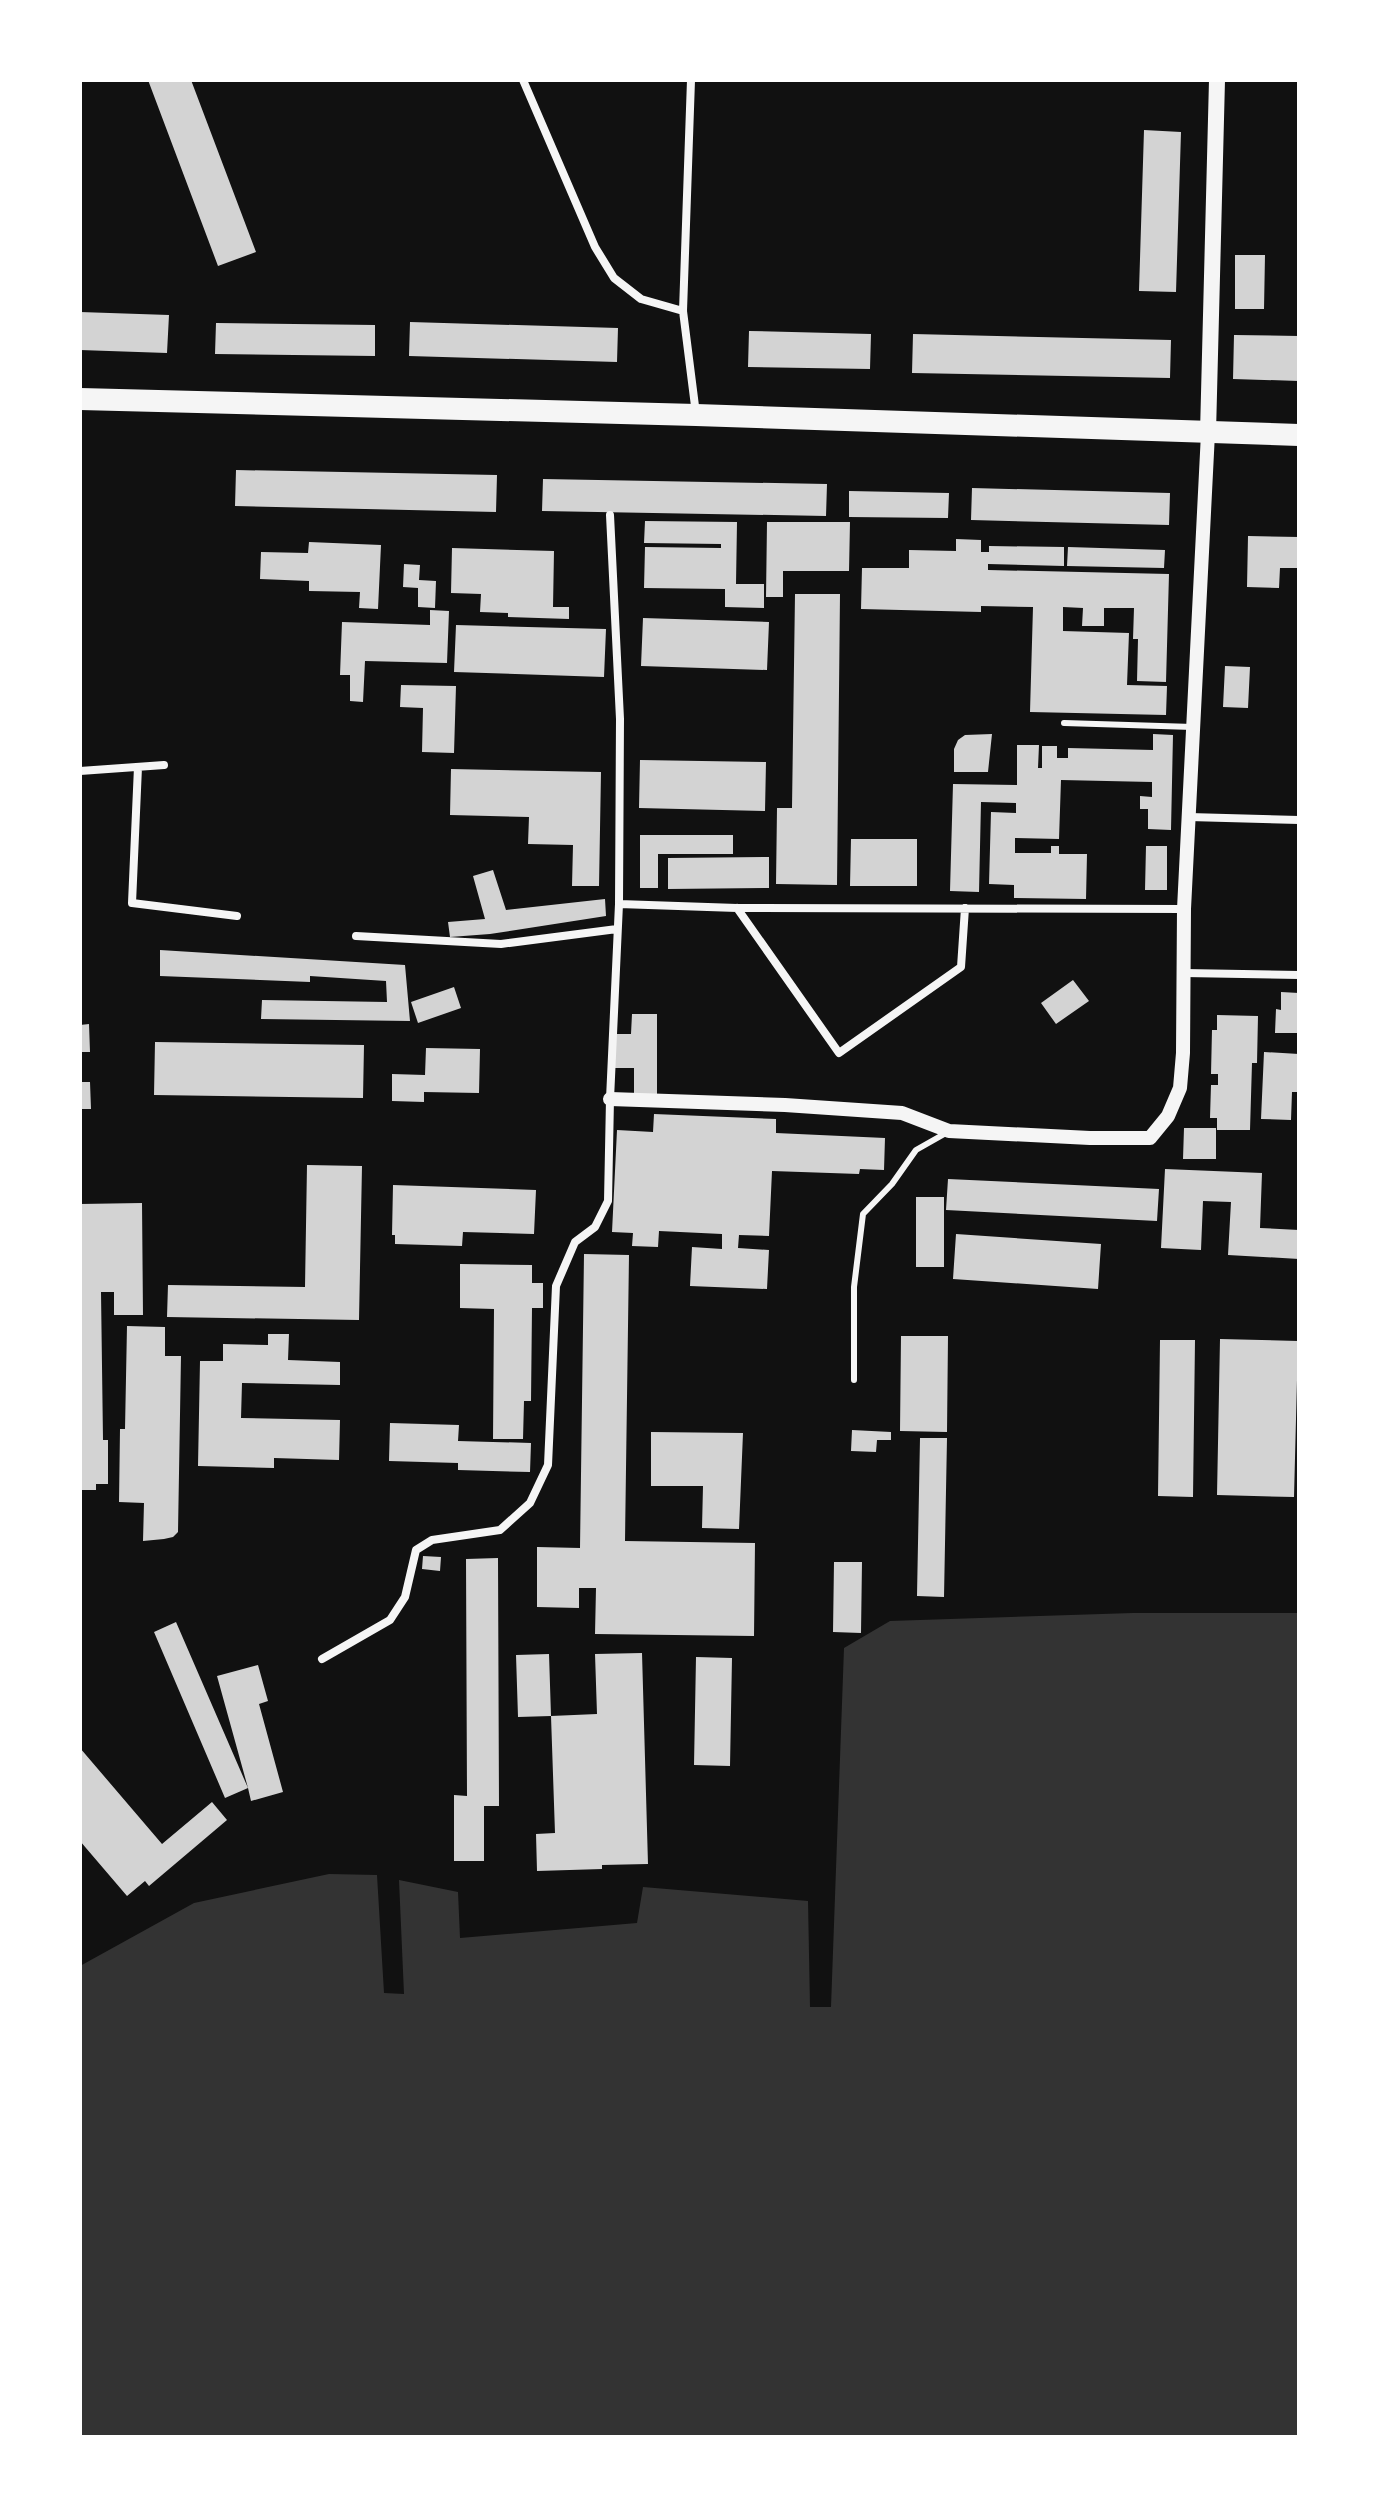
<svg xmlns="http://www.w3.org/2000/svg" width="1379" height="2517" font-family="'Roboto Condensed',sans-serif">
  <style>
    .water { fill: #333 }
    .building { fill: #d3d3d3 }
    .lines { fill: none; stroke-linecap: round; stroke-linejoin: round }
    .service { stroke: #f5f5f5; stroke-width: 6 }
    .minor { stroke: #f5f5f5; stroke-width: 8 }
    .tertiary { stroke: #f5f5f5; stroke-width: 14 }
    .secondary { stroke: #f5f5f5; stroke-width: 16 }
    .trunk { stroke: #f5f5f5; stroke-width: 22 }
  </style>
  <rect width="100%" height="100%" fill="#111"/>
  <!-- water -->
  <path class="water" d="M1133,1613H1299V2437H80V1966L194,1903L329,1874L377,1875L384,1993L404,1994L399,1880L458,1892L460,1938L637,1923L643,1887L808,1901L810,2007H831L844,1648L890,1621Z"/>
  <!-- building -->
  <path class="building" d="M148,80H191L256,252L218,266Z
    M1144,130L1181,132L1176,292L1139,291Z
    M1235,255H1265L1264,309H1235Z
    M80,312L169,315L167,353L80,350Z
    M410,322L618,328L617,362L409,356Z
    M216,323L375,325V356L215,354Z
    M749,331L871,334L870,369L748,367Z
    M913,334L1171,340L1170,378L912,373Z
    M1234,335L1299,336V381L1233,379Z
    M236,470L497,475L496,512L235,506Z
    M543,479L827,484L826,516L542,511Z
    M972,488L1170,493L1169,525L971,520Z
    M849,491L949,493L948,518L849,517Z
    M645,521L737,522L736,584H764V608L725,607V589L644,588L645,547L721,548V544L644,543Z
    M767,522H850L849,571H783V597H766Z
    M1248,536L1299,537V568H1280L1279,588L1247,587Z
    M956,539L981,540V552H989V546L1064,547V566L988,564V570L1169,574L1166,682L1137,681L1138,639H1133L1134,608H1104V626H1082L1083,608L1063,607V631L1129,633L1127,685L1167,686L1166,715L1030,712L1033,607L981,606V612L861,609L862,568H909V550L956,551Z
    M309,542L381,545L378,609L359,608L360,592L309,591V581L260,579L261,552L308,553Z
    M1068,547L1165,550L1164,568L1067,566Z
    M452,548L554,551L553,607H569V619L508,617V613L480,612L481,594L451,593Z
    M404,564L420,565L419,580L436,581L435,608L418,607V588L403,587Z
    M795,594H840L837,885L776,884L777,808H792Z
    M430,610L449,611L447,663L365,661L363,702L350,701V675H340L342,622L430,625Z
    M643,618L769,622L767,670L641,666Z
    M456,625L606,629L604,677L454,672Z
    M1225,666L1250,667L1248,708L1223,707Z
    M401,685L456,686L454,753L422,752L423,708L400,707Z
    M992,734L988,772H954V749L958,740L965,735Z
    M1153,734L1173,735L1171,830L1148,829V809H1140V796L1152,797V782L1061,780L1059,839L1015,838V853H1051V846H1059V854H1087L1086,899L1014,898V885L989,884L991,812L1016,813V803L981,802L979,892L950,891L953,784L1017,785V745H1039L1038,768H1042V746H1057V758H1068V748L1153,750Z
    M640,760L766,762L765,811L639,808Z
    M451,769L601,772L599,886H572L573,845L528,844L529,817L450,815Z
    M640,835H733V854H658V888H640Z
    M851,839H917V886H850Z
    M1146,846H1167V890H1145Z
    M769,857V888L668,889V858Z
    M493,870L506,910L605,899L606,916L490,934L450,937L448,922L485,919L473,876Z
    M160,950L405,965L410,1021L261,1019L262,1000L387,1002L386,981L310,976V982L160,976Z
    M1073,980L1089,1001L1056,1024L1041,1003Z
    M454,987L461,1008L418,1023L411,1002Z
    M1281,992L1299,993V1033H1275L1276,1009L1281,1010Z
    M632,1014H657V1098L634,1097V1068H615V1034H631Z
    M1217,1015L1258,1016L1257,1063H1252L1250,1130H1217V1118H1210L1211,1085H1218V1074H1211L1212,1030H1217Z
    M89,1024L90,1052H80V1025Z
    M155,1042L364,1045L363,1098L154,1095Z
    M426,1048L480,1049L479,1093L424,1092V1102L392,1101V1074L425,1075Z
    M1264,1052L1299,1054V1092H1292L1291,1120L1261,1119Z
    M80,1082H90L91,1109H80Z
    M654,1114L776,1119V1133L885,1138L884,1170L860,1169L859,1174L772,1171L769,1236L739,1235L738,1248L769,1250L767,1289L690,1286L692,1247L722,1249V1234L659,1231L658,1247L632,1246L633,1233L612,1232L617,1130L653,1132Z
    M1184,1128H1216V1159H1183Z
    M307,1165L362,1166L359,1320L167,1317L168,1285L305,1287Z
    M1165,1169L1262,1173L1260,1228L1299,1230V1259L1228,1255L1231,1202L1203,1201L1201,1250L1161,1248Z
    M948,1179L1159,1189L1157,1221L946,1210Z
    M393,1185L536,1190L534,1234L463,1232L462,1246L395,1244V1235H392Z
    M916,1197H944V1267H916Z
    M142,1203L143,1315H114V1292H101L103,1440H108V1484H96V1490H80V1204Z
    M956,1234L1101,1244L1098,1289L953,1279Z
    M584,1254L629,1255L625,1541L755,1543L754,1636L595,1634L596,1588H579V1608L537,1607V1547L580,1548Z
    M460,1264L532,1265V1283H543V1308H532L531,1401H524L523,1439H493L494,1309L460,1308Z
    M127,1326L165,1327V1356H181L178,1532L173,1537L164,1539L143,1541L144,1503L119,1502L120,1429H125Z
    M268,1334H289L288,1360L340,1362V1385L242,1383L241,1418L340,1420L339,1460L274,1458V1468L198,1466L200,1361H223V1344L268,1345Z
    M901,1336H948L947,1432L900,1431Z
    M1220,1339L1298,1341L1294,1497L1217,1495Z
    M1160,1340H1195L1193,1497L1158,1496Z
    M390,1423L459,1425L458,1441L531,1443L530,1472L458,1470V1463L389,1461Z
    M852,1430L891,1432V1440H877L876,1452L851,1451Z
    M651,1432L743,1433L739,1529L702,1528L703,1486H651Z
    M920,1438H947L944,1597L917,1596Z
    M423,1556L441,1557L440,1571L422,1569Z
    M498,1558L499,1806H484V1861H454V1795L467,1796L466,1559Z
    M834,1562H862L861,1633L833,1632Z
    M176,1622L248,1788L217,1676L258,1665L268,1701L259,1704L283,1792L251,1801L248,1788L225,1798L154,1632Z
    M642,1653L648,1864L602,1865V1869L537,1871L536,1834L555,1833L551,1716L597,1714L595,1654Z
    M549,1654L551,1716L518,1717L516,1655Z
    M696,1657L732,1658L730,1766L694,1765Z
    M80,1748L162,1844L212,1802L227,1820L149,1886L145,1881L127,1896L80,1841Z"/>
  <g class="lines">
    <!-- service -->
    <path class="service" d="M1064,723L1193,727
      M854,1380V1287L863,1214L892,1184L916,1150L946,1133"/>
    <!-- minor -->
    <path class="minor" d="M523,80L595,247L614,278L641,299L683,311
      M691,80L683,311L696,414
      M138,767L132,903L237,916
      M80,771L164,765
      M1189,817L1299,820
      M619,904L737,908L1184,909
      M737,908L839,1053L961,967L965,908
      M356,936L501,944L617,929
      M1184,973L1299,975
      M322,1659L390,1620L405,1597L416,1550L432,1540L500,1530L530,1503L548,1465L556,1286L575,1242L595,1227L608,1201L610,1099L619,904L620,719L610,515"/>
    <!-- tertiary -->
    <path class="tertiary" d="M610,1099L785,1105L902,1113L949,1131L1090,1138H1150L1168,1116L1180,1088L1183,1053L1184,909L1208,433"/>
    <!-- secondary -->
    <path class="secondary" d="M1208,433L1217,80"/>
    <!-- trunk -->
    <path class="trunk" d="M80,399L696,415L1299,435"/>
  </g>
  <!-- border -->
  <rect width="1379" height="2517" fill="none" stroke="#ffffff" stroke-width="164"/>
</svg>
